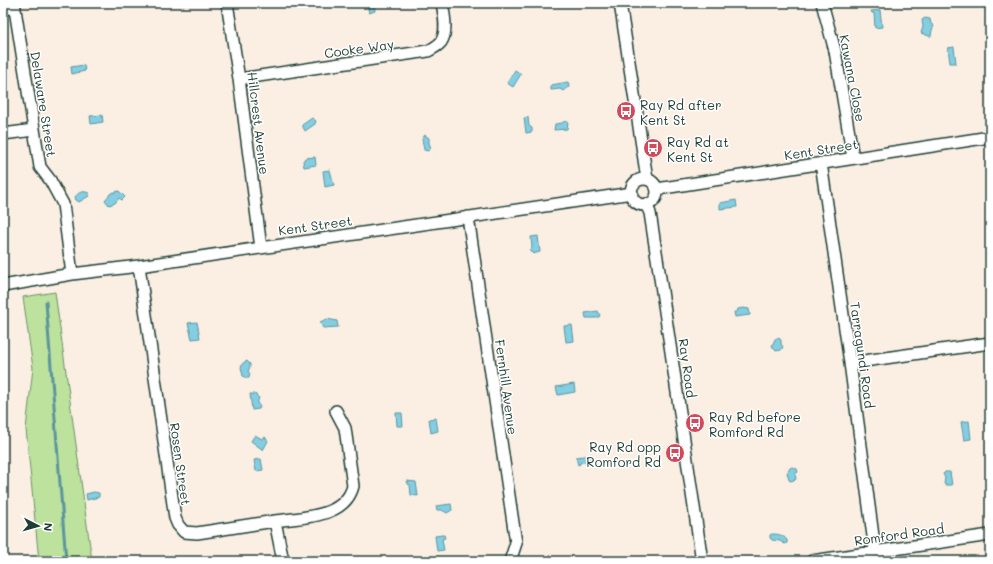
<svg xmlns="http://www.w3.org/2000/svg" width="993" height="564" font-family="Mali,sans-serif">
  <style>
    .green { fill: #bce29d; stroke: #6e9068 }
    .water { fill: #83cee3; stroke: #5b949d }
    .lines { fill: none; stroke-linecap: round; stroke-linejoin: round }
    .stream { stroke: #5b949d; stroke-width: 3 }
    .minor-casing { stroke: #1f3d34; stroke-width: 14 }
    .minor { stroke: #fff; stroke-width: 11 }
    .labels { text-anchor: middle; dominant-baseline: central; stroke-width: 3; stroke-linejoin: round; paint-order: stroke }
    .street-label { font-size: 13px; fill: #1f3d34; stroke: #fff }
    .poi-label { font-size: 13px; fill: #1f3d34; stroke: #fff; text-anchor: start }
  </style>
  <rect width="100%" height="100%" fill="#fbefe3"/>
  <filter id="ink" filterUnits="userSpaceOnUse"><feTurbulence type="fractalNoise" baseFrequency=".025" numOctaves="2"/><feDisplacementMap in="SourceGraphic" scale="8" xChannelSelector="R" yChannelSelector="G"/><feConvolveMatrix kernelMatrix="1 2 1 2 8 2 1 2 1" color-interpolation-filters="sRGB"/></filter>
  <g filter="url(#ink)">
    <!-- green -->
    <path class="green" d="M55,292L92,561H39L26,429L33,368L23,297Z"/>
    <!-- water -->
    <path class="water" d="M367,3H374L375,11L369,13Z
      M880,10L882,27L875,28L874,13H872L871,11Z
      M925,18L930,19L931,24L934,26L932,30L931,36H929L921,33L923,27L922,20Z
      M954,47L956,63H950L948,48Z
      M84,65L85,71L72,74L71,67Z
      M515,70L521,74L513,87L507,83Z
      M568,82L569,87L563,91L560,89L551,90V85Z
      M102,115L103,122L91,124L90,116Z
      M528,117L529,126L532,128V132L526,133L524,118Z
      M312,118L316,121L315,124L305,131L302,125Z
      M565,121L568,122L567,129L554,130L555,124L562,123Z
      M425,135L429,138V143L431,148L428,151L424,150L422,139Z
      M315,157L316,165L304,167L303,161L305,158Z
      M330,170L334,185L325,187L323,171Z
      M119,191L125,197L122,200L119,198L115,203L109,205L105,200L111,193Z
      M86,192L89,193V196L79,202L76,200L75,197C78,193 81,191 86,192Z
      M736,200L737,207L720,209V203Z
      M538,236L540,252L533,254V252H530V250L532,248L531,237Z
      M743,308L749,309L750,315L735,317L734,312H737L738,309Z
      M598,311L600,316L597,318H586L585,313Z
      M327,319L337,321L338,327L323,328L320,322Z
      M197,322L200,338L192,339L188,323Z
      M572,325L574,341L566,342L564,326Z
      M779,338L781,340V344L783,347L781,350L776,351L772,346L775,339Z
      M247,361L250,364V367L248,371L250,374L249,378H246L243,376L241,367L243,363Z
      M574,384L575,392L558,395L556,387Z
      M250,394H255L259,398L257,403L260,407L259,409L252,410Z
      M396,413H402L403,426H397Z
      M436,418L438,431L431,433L429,419Z
      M969,421L971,439L964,440L961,422Z
      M255,435L262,439L265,437L268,441L263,450L251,441Z
      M592,455V461L581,462L580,464L578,465L576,457Z
      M261,459L263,470L256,471L254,460Z
      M792,467L797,469L798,472L795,474L796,479L791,481L789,480L787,473L790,468Z
      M945,472H950L952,485H946L944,484L945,478L943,474Z
      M407,481L416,482L418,496L411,495L410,485L408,484Z
      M94,492L99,493V497L87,500L86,494Z
      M451,504L452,510L447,513L442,510H437L436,506Z
      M772,534C779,534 783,535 787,540V543L785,544L780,541L772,540L770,538V535Z
      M442,535H444L445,538L442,539L444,550L437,551L435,536Z"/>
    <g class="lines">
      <!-- stream -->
      <path class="stream" d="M46,302L66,561"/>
      <defs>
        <path id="minor" d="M14,3L40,167L50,180L63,204L72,274
          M227,3L239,79L261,248
          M620,3L647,179
          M822,3L835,51L853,158
          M3,9L15,7
          M239,79L428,51C432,49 438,46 441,42C448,32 444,14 442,3
          M3,134L34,130
          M821,163L850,363L875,551
          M631 192a13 13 0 1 1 26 0a13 13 0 1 1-26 0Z
          M657,189L990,137
          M646,204L650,213L659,271L702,561
          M468,217L516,543L510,561
          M139,266L175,518L178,525L184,532L197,533L275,521L283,561
          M3,286L72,274L139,266L632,193
          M850,363L990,343
          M275,521C303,517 345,518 353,486L345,428L336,411
          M812,561L990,535"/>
      </defs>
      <!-- minor casing -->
      <use href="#minor" class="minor-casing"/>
      <!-- minor -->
      <use href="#minor" class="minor"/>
    </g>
  </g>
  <!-- icons -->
  <defs>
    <symbol id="bus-disc" viewBox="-11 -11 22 22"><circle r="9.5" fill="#d1495b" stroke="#fff"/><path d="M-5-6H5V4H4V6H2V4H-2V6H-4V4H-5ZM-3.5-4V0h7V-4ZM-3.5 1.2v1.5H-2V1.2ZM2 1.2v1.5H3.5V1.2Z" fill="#fff"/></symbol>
  </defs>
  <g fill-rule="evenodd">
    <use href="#bus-disc" x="615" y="100" width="22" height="22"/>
    <use href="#bus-disc" x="642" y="137" width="22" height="22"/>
    <use href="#bus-disc" x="684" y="412" width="22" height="22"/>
    <use href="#bus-disc" x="664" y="442" width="22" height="22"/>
  </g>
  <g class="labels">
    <!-- street labels -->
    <g class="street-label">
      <text transform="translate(359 48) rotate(-8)">Cooke Way</text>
      <text transform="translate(853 78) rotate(79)">Kawana Close</text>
      <text transform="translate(44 104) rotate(81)">Delaware Street</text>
      <text transform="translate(259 123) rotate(83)">Hillcrest Avenue</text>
      <text transform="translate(821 149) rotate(-9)">Kent Street</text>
      <text transform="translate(315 225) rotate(-8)">Kent Street</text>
      <text transform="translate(863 355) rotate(82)">Tarragundi Road</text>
      <text transform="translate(688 368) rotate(82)">Ray Road</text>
      <text transform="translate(507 387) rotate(82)">Fernhill Avenue</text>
      <text transform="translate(181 464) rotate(82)">Rosen Street</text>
      <text transform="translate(899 534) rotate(-8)">Romford Road</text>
    </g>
    <!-- poi labels -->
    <g class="poi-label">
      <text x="640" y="104">Ray Rd after<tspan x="640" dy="15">Kent St</tspan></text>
      <text x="667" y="141">Ray Rd at<tspan x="667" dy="15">Kent St</tspan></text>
      <text x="709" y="416">Ray Rd before<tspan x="709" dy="15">Romford Rd</tspan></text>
      <text x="661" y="446" text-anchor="end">Ray Rd opp<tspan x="661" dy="15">Romford Rd</tspan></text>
    </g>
  </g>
  <!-- margin -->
  <rect width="993" height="564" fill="none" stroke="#fff" stroke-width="16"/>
  <rect x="8" y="8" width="977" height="548" fill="none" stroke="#1f3d34" stroke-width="1.5" filter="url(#ink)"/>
  <!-- north arrow -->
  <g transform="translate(38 526) rotate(96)" stroke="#ffffff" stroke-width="3" paint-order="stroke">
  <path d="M0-3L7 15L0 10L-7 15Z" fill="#1f3d34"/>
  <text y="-6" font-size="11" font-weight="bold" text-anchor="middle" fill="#1f3d34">N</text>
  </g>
</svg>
